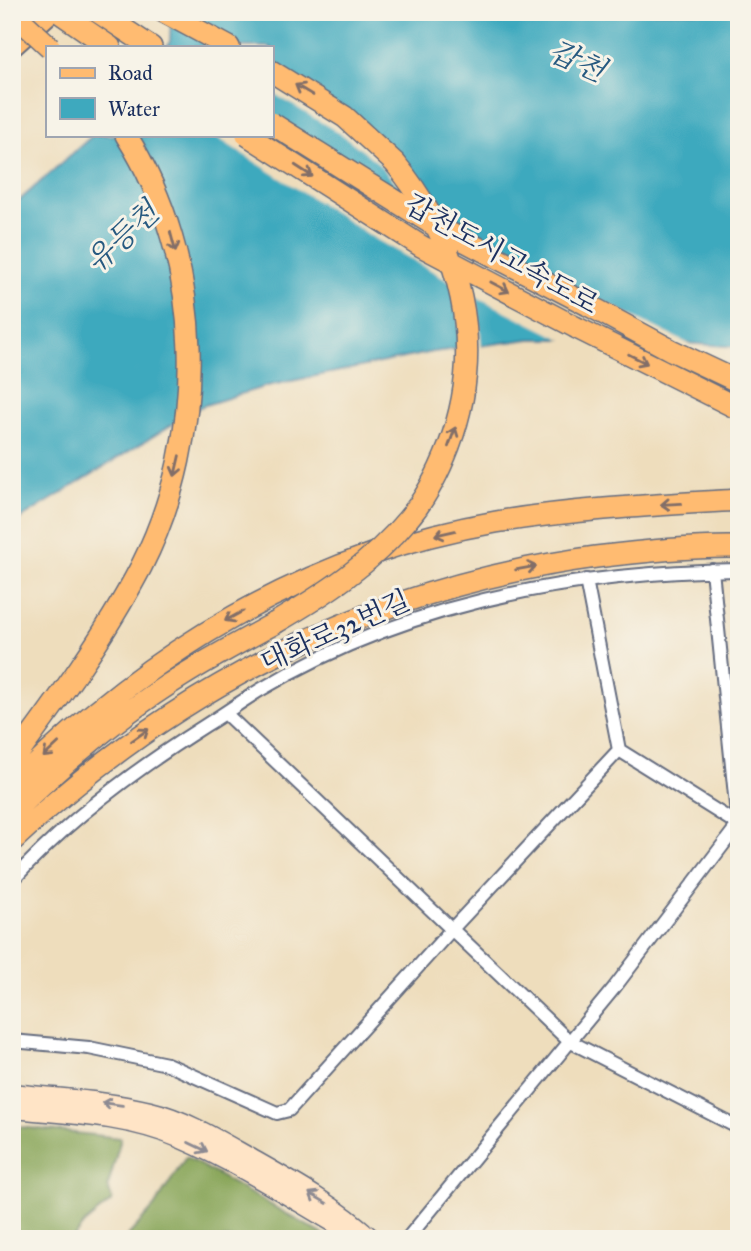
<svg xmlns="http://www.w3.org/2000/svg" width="751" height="1251" font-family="'IM FELL Great Primer','Noto Serif KR',serif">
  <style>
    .forest { fill: #89a65a; stroke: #526a5c; stroke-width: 2 }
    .water { fill: #3ea9be; stroke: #2c6c8e; stroke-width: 2 }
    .pier { fill: #eeddbc }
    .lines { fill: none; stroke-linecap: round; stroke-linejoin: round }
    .minor-casing { stroke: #656c7f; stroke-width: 16 }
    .secondary-casing { stroke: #656c7f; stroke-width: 21 }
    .primary-casing { stroke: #656c7f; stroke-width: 23 }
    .trunk-casing { stroke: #656c7f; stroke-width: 24 }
    .minor { stroke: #fff; stroke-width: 12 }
    .secondary { stroke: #ffe4c6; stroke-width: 18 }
    .primary { stroke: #ffbb71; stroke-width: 19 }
    .trunk { stroke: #ffbb71; stroke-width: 21 }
    .trunk-bridge-casing { stroke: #656c7f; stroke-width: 24; stroke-linecap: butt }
    .trunk-bridge { stroke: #ffbb71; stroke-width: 21 }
    .oneway { stroke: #826e67 }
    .oneway2 { stroke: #8d8a92 }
    .labels { text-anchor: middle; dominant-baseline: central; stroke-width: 6; stroke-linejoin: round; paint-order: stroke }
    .street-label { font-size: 28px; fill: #1b2f5e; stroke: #f7f3e8 }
    .water-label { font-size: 30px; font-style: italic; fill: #275a80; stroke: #f7f3e8 }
  </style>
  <rect width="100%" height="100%" fill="#f7f3e8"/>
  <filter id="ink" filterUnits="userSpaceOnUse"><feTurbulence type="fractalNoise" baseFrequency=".0143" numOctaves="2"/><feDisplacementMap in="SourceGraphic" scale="14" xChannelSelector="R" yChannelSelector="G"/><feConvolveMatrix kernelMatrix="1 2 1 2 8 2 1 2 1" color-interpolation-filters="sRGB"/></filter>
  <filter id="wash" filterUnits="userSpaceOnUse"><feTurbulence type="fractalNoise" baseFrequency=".00686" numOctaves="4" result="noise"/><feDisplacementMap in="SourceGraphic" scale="28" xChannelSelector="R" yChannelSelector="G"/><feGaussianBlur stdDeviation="1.57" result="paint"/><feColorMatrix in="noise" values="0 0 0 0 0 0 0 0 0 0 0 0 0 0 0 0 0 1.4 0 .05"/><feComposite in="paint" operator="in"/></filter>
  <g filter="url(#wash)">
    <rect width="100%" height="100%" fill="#eeddbc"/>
    <!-- forest -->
    <path class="forest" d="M12,1126L121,1138L108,1186L112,1201L84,1224L72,1239H12Z
      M186,1157L331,1239H125L154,1207Z"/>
    <!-- water -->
    <path class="water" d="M171,12H739V347L628,339H530L433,352L267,386L202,406L12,524V207L93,135H271V47H167L170,41Z"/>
    <!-- pier -->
    <path class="pier" d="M271,70L347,119L440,215L533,267L693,346L628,342L569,343L477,297L482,349L462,352L455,284L377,240L213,135H271L411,200L377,162L344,136L271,92Z"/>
  </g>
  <g filter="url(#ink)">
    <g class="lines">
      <defs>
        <path id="minor" d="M586,580L619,750
          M225,713L569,1041L739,1128
          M12,881C68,819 136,769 206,725C224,714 242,701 260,690C404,604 573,572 739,570
          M12,1041L89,1048L167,1064L277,1113L289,1110L452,929L619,750L739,825
          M407,1239L614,988L738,825L712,570"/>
        <path id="secondary" d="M12,1093C58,1098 106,1100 150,1111C184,1119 217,1139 247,1156C291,1181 335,1205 372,1239
          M12,1109C68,1114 129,1116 181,1139C242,1165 298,1203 355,1235"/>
        <path id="primary" d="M12,47L51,12"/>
        <path id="trunk" d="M59,12L110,47
          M98,12L151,47
          M164,12L229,47
          M271,71L345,117L395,163
          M588,305L671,350L739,382
          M577,328L739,409
          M12,762C58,700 105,636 141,567C209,433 206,262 126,135
          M12,788C145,654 308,554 496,522C576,509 658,505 739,500
          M12,813C64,762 120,714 182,676C212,657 244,640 275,623
          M12,841C176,686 372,587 596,557C643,551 691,546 739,547"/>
      </defs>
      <!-- minor casing -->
      <use href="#minor" class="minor-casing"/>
      <!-- secondary casing -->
      <use href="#secondary" class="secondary-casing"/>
      <!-- primary casing -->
      <use href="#primary" class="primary-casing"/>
      <!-- trunk casing -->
      <use href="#trunk" class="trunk-casing"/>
      <!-- minor -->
      <use href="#minor" class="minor"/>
      <!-- secondary -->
      <use href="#secondary" class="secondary"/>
      <!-- primary -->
      <use href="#primary" class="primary"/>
      <!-- trunk -->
      <use href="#trunk" class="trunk"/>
      <defs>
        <path id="trunk-bridge" d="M12,12L50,47
          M271,123L434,225L588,305
          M247,135L421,246L577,328
          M275,623C325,594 371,564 408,519C427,497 439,472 449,446C487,345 461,244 395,163"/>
      </defs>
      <!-- trunk-bridge casing -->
      <use href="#trunk-bridge" class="trunk-bridge-casing"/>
      <!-- trunk-bridge -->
      <use href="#trunk-bridge" class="trunk-bridge"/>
    </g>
    <!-- one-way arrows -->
    <defs><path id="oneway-shaft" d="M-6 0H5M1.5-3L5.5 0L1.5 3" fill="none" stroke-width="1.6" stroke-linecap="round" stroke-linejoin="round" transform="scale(1.75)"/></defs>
    <g class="oneway">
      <use href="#oneway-shaft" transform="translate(304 90) rotate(-149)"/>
      <use href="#oneway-shaft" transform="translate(304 171) rotate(33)"/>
      <use href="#oneway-shaft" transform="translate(173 242) rotate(75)"/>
      <use href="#oneway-shaft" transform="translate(500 287) rotate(28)"/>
      <use href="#oneway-shaft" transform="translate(638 359) rotate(27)"/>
      <use href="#oneway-shaft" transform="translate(452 437) rotate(-70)"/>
      <use href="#oneway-shaft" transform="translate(177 466) rotate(103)"/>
      <use href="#oneway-shaft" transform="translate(671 504) rotate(177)"/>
      <use href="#oneway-shaft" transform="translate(445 533) rotate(167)"/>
      <use href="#oneway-shaft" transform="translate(526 568) rotate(-10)"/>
      <use href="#oneway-shaft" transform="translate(234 616) rotate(151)"/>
      <use href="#oneway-shaft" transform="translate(140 735) rotate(-35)"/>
      <use href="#oneway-shaft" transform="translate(51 750) rotate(137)"/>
    </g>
    <g class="oneway2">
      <use href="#oneway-shaft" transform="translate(112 1104) rotate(-172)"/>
      <use href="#oneway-shaft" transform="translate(198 1147) rotate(26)"/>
      <use href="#oneway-shaft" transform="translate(318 1198) rotate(-149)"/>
    </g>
  </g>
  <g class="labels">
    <!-- street labels -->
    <g class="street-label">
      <text transform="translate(502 254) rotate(29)">갑천도시고속도로</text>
      <text transform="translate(335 631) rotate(-24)">대화로32번길</text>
    </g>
    <!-- water labels -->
    <g class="water-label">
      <text transform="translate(577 61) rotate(24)">갑천</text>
      <text transform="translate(122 237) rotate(-43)">유등천</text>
    </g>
  </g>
  <!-- margin -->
  <rect width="751" height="1251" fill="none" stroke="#f7f3e8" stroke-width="42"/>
  <!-- legend -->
  <rect x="46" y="46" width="228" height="91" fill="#f7f3e8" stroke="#9fa5b1" stroke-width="2"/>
  <rect x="60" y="68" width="35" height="10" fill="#ffbb71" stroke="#9fa5b1" stroke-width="2"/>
  <text x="108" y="80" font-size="21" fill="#1b2f5e">Road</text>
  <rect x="60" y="98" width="35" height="21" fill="#3ea9be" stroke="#9fa5b1" stroke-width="2"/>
  <text x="108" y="116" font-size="21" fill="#1b2f5e">Water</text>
</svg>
